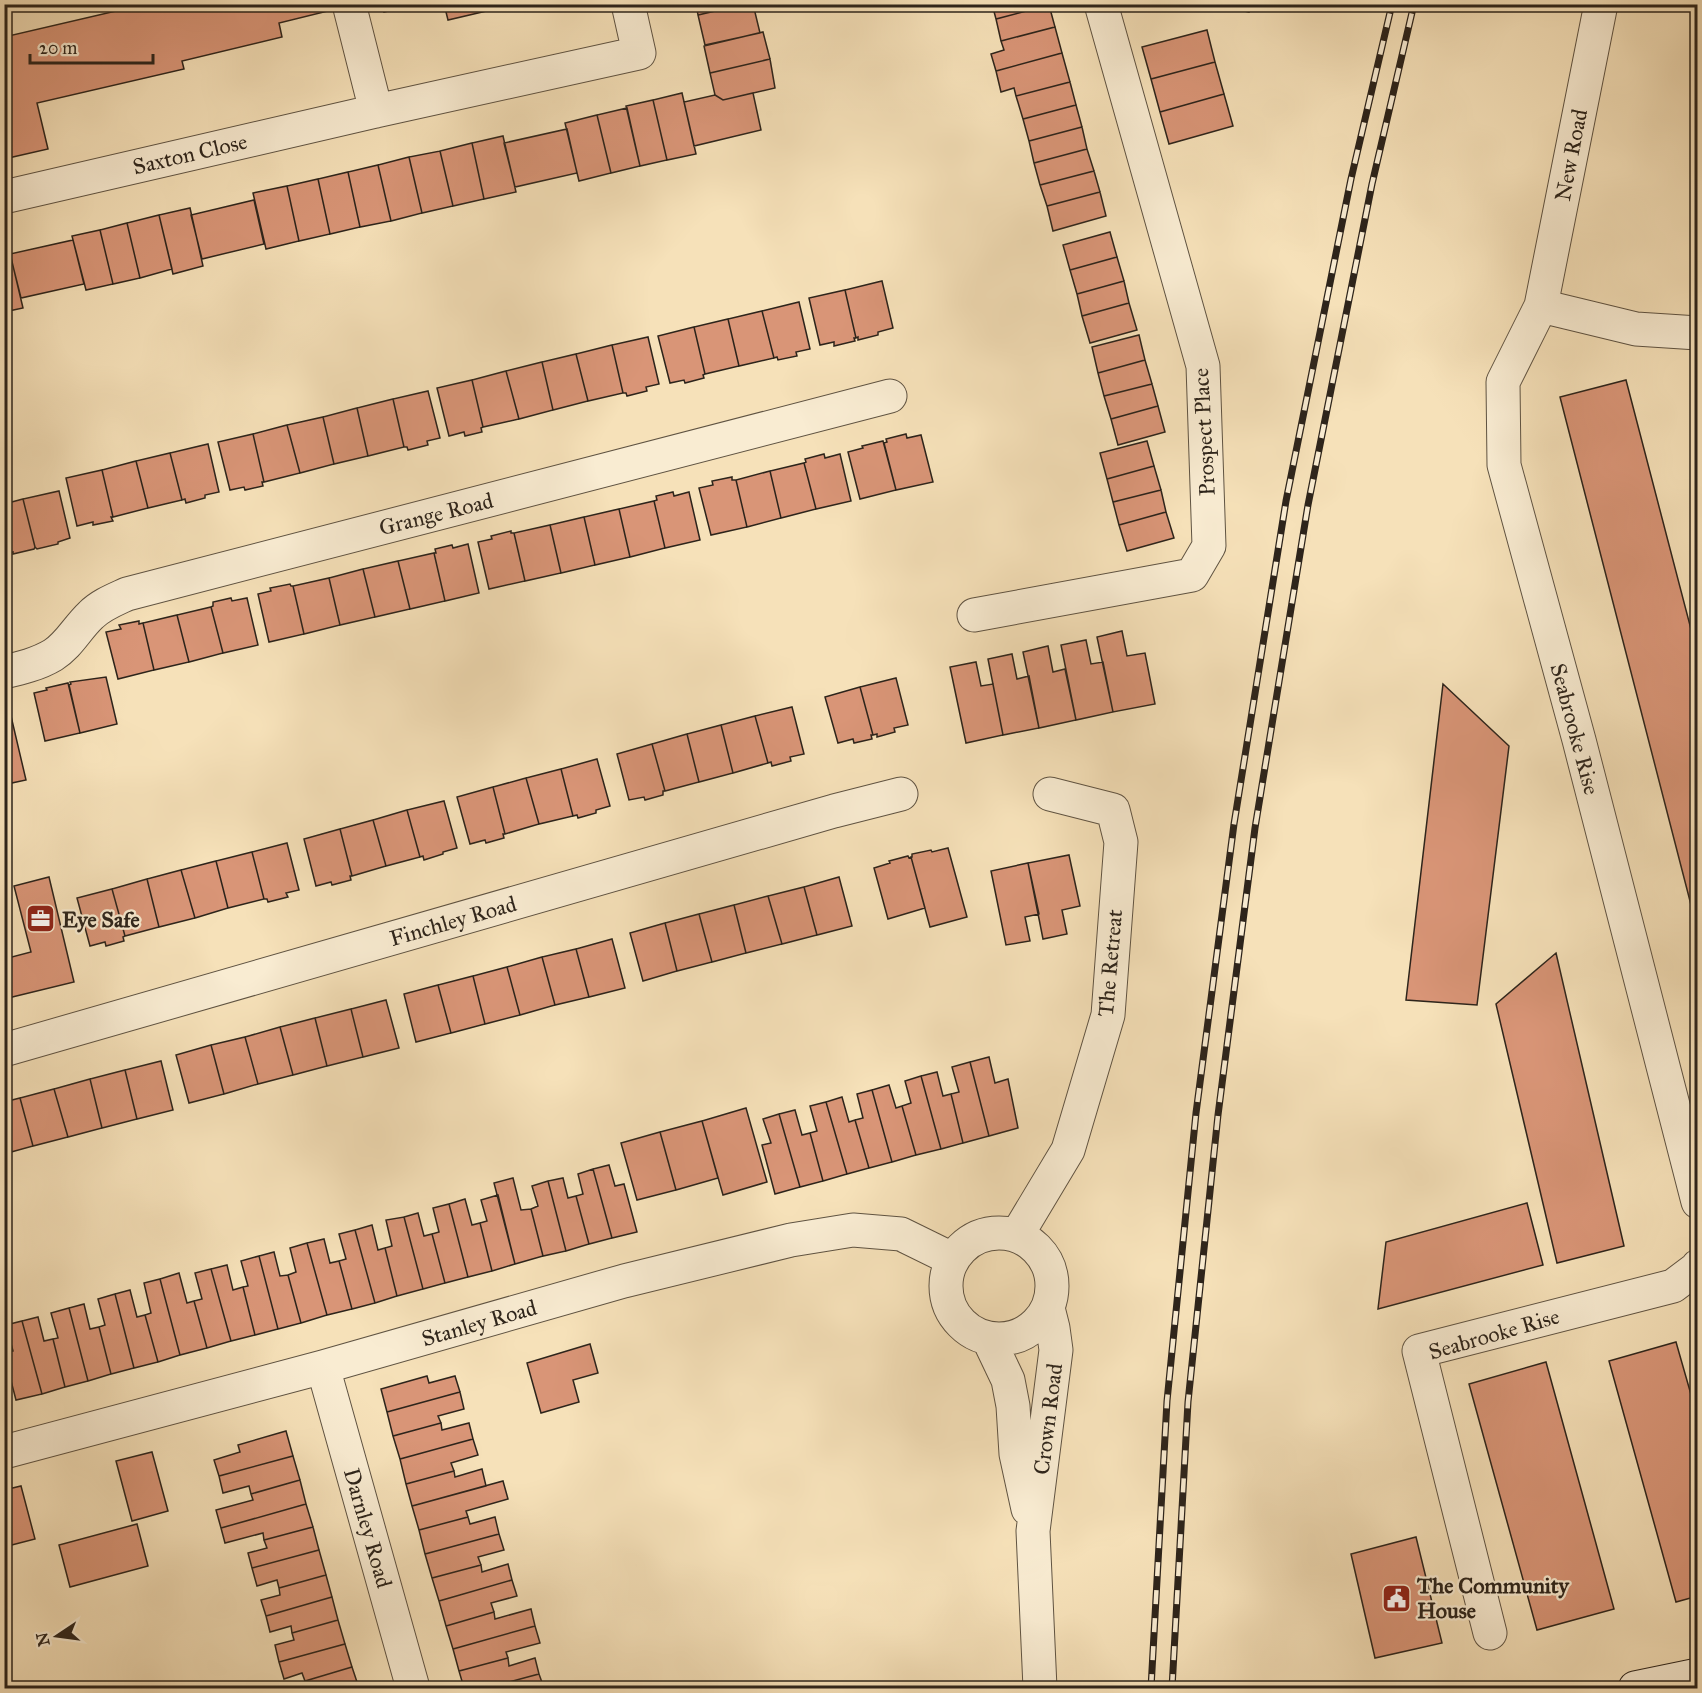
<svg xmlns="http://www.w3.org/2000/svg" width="1702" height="1693" font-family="'IM FELL Great Primer',serif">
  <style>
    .building { fill: #d99577; stroke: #2d241b; stroke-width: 1.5 }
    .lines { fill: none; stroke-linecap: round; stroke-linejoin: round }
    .street-casing { stroke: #5f5342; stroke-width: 35 }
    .secondary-casing { stroke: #2d241b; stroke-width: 35 }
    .street { stroke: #f9ecd2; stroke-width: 33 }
    .secondary { stroke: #f9ecd2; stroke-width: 33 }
    .rail-casing { stroke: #2d241b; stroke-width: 7 }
    .rail { stroke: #f9ecd2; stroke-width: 4.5; stroke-dasharray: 14; stroke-linecap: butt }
    .labels { text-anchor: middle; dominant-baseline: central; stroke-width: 4.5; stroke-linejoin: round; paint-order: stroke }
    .street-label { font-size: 22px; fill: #2d241b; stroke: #f9ecd2 }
    .poi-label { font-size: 22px; font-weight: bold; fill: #2d241b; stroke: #f9ecd2; text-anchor: start }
  </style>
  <rect width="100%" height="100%" fill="#f6e1b9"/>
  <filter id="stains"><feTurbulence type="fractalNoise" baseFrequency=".00333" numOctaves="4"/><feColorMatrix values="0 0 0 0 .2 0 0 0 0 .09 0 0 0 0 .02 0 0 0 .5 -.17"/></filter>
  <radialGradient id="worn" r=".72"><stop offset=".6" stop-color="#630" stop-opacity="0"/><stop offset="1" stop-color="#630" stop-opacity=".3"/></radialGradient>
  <!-- building -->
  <path class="building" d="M146,4H330L332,10L279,23L282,37L182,61L184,69L37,103L48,149L4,159V37Z
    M382,4H416L384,12Z
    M444,4H516L448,20Z
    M696,4H745L698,15Z
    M745,4H753L760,33L705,45L698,15Z
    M992,4H1049V5L996,19Z
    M1214,4H1251L1249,12Z
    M1049,5L1055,27L1001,41L996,19Z
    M1055,27L1062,53L996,71L991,54L1004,50L1001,41Z
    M1207,30L1215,62L1151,79L1142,47Z
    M763,32L770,59L710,73L704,46Z
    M1062,53L1070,82L1016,96L1014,88L1001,92L996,71Z
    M770,59L775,88L723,100L715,95L710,73Z
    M1215,62L1224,94L1160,112L1151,79Z
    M1070,82L1076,105L1023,119L1016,96Z
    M682,93L696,154L667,160L653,100Z
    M753,93L761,130L694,146L684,102L715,95L723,100Z
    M1224,94L1233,126L1169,144L1160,112Z
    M653,100L667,160L640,166L626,106Z
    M1076,105L1082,127L1029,141L1023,119Z
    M627,108L640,166L611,173L597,115Z
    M597,115L611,173L579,181L565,123Z
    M1082,127L1087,149L1034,163L1029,141Z
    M567,129L577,173L515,187L504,143Z
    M503,136L516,192L484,199L472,143Z
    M472,143L484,199L453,206L440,151Z
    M1087,149L1094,171L1040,185L1034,163Z
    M440,151L453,206L422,213L409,157Z
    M409,157L422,213L391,221L378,165Z
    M378,165L391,221L360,227L348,172Z
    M1094,171L1100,192L1047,206L1040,185Z
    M348,172L360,227L330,234L318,179Z
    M318,179L330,234L299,241L287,186Z
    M287,186L299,241L266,249L253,193Z
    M1100,192L1106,216L1053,231L1047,206Z
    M254,200L264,244L202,259L191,215Z
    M190,208L203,266L173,274L159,215Z
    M159,215L172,269L140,278L127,223Z
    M127,223L140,278L113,284L100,230Z
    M100,230L113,284L86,290L72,236Z
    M1110,232L1117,257L1070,270L1063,245Z
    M73,240L84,284L21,298L10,254Z
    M9,249L23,308L4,312V250Z
    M1117,257L1124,281L1077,294L1070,270Z
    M882,281L893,328L878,332V335L858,340V337L856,338L845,290Z
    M1124,281L1129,303L1082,316L1077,294Z
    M845,290L856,338H854L855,341L834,346V342L820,345L809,298Z
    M799,302L810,349L796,352L797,356L778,360L777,357L774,358L762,311Z
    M1129,303L1137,330L1090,343L1082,316Z
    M762,311L774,358L739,366L728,319Z
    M728,319L739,366L705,374L694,327Z
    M694,327L705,374L703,375L704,378L685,383L684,380L670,383L658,336Z
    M1139,335L1145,360L1098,373L1092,347Z
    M648,337L659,384L646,387L647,391L627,396L626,393H623L612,345Z
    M612,345L623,393L588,401L576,354Z
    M576,354L588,401L553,410L542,362Z
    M1145,360L1152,384L1104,396L1098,373Z
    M542,362L553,410L519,419L506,371Z
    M506,371L519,419L483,427L472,380Z
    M472,380L483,427L481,428L482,432L465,436L464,432L449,436L437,388Z
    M1626,380L1698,656V932L1560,397Z
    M1152,384L1158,406L1111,419L1104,396Z
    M428,391L440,438L427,441L428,445L408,450L407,447H404L393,399Z
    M393,399L404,447L368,456L357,408Z
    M1158,406L1165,432L1118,445L1111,419Z
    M357,408L368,456L334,464L323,417Z
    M323,417L334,464L300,473L287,425Z
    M287,425L300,473L264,482L253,434Z
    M253,434L264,482H262L263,486L245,490L244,487L230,490L218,442Z
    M906,434L907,438L921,435L933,482L896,490L884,443L887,442L886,439Z
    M883,441L896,490L860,499L848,452L863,448L862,446Z
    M1147,441L1154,466L1107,479L1100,453Z
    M208,444L219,492L205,495V498L186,503L185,499L182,500L170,453Z
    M170,453L182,500L148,508L136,461Z
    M824,454L825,458L840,454L851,501L816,509L804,463L806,462L805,459Z
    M136,461L148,508L113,517L102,470Z
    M804,463L816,509L781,518L770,471Z
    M1154,466L1161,490L1113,502L1107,479Z
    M102,470L113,517H111L113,521L93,525V522L77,526L66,478Z
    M770,471L781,518L747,527L736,480Z
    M732,477V480H736L747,527L711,535L699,488L713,485L712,481Z
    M1161,490L1166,512L1119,525L1113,502Z
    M59,491L70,538L58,542V544L37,549L35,547L23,499Z
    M673,492L674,496L689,492L700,540L665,548L654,501L657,500L656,496Z
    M23,499L35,547L34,549L13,554V552L4,554V504Z
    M654,501L665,548L630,557L619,509Z
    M619,509L630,557L595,565L584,517Z
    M1166,512L1174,538L1127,551L1119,525Z
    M584,517L595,565L561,573L550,525Z
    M550,525L561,573L525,581L514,533Z
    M511,531V533H514L525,581L489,589L478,542L492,539L491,536Z
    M468,544L479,593L445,601L434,553H436L435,549L452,545L453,548Z
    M434,553L445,601L410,609L398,561Z
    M398,561L410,609L375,617L363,569Z
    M363,569L375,617L340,625L329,578Z
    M329,578L340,625L304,634L293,586Z
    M290,584L291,586H293L304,634L269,642L258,594L271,591L270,588Z
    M231,598L232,601L247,598L258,645L223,653L211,607L213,606V602Z
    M211,607L223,653L189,662L177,615Z
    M177,615L189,662L154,670L143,623Z
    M139,621V624L143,623L154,670L118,679L106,632L121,629L119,625Z
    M1122,631L1127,656L1145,653L1155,704L1113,712L1097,637Z
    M1086,640L1091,664L1103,662L1113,712L1076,720L1061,645Z
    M1048,646L1053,672L1065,669L1076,720L1039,728L1023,652Z
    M1012,654L1017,679L1029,676L1039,728L1003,735L988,659Z
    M976,662L981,686L993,684L1003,735L966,743L950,667Z
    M106,677L117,724L80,733L69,685L71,684L70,682Z
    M896,678L908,725L894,728L895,732L877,737V734L873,735L860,687Z
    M68,683L80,733L45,741L34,693L47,690L46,688Z
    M1443,684L1509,746L1477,1005L1406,1000Z
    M860,687L873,735H871L872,739L854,743L853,739L838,743L825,697Z
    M7,699L26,780L7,784L4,772V700Z
    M792,707L804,754L790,757L791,761L772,766L771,762L768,763L755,716Z
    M755,716L768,763L733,773L721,725Z
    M721,725L733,773L699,782L687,734Z
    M687,734L699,782L665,791L652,744Z
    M652,744L665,791H663V795L645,800L644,797L629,800L617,754Z
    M597,759L610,806L596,810V813L578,818L577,815L573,816L561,769Z
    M561,769L573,816L539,824L526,778Z
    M526,778L539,824L505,834L493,787Z
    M493,787L505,834H503L504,838L486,843L485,840L470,844L457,797Z
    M444,801L457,848L443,852V854L424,860L423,856L420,857L407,810Z
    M407,810L420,857L386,866L373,820Z
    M373,820L386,866L352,876L340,829Z
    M340,829L352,876H350L351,880L332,885L331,882L316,886L304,839Z
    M287,843L299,890L286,893L288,897L268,902L267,899H264L252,852Z
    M948,848L967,917L930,927L911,857H912V854L931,850L932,852Z
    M252,852L264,899L228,908L216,861Z
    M1069,855L1080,906L1062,910L1067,934L1043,939L1028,863Z
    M908,856L909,858L911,857L925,908L888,919L874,868L890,863L889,861Z
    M216,861L228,908L195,918L181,870Z
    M1028,863L1039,914L1025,917L1030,941L1006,945L991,871Z
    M181,870L195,918L159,927L147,879Z
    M49,877L74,982L4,999V959L31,952L14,886Z
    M839,877L852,926L817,935L804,887Z
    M147,879L159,927L125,936L112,889Z
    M804,887L817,935L782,944L768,896Z
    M112,889L125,936L123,937L124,941L106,946L105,942L90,946L77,898Z
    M768,896L782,944L746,953L734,905Z
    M734,905L746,953L712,962L699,914Z
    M699,914L712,962L677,971L665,923Z
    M665,923L677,971L643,981L630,933Z
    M612,939L625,988L589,997L576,949Z
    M576,949L589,997L555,1005L542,957Z
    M1556,953L1624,1246L1557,1263L1496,1004Z
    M542,957L555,1005L520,1015L507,967Z
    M507,967L520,1015L485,1024L473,976Z
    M473,976L485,1024L451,1033L438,985Z
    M438,985L451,1033L416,1042L404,994Z
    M386,1000L399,1048L363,1057L351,1009Z
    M351,1009L363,1057L327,1066L315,1018Z
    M315,1018L327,1066L293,1075L280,1027Z
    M280,1027L293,1075L258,1084L245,1037Z
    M245,1037L258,1084L224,1094L211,1045Z
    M211,1045L224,1094L189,1103L176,1055Z
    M989,1057L995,1083L1008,1079L1018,1128L989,1136L970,1062Z
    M161,1061L173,1110L137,1119L125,1070Z
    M970,1062L989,1136L963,1143L951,1094L959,1092L952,1067Z
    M125,1070L137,1119L102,1128L90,1079Z
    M937,1072L943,1096L951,1094L963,1143L941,1149L921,1076Z
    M921,1076L941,1149L916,1155L902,1106L911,1103L905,1081Z
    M90,1079L102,1128L68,1137L54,1089Z
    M889,1085L896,1108L902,1106L916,1155L892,1162L872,1090Z
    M54,1089L68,1137L33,1146L20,1098Z
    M872,1090L892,1162L869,1168L855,1120L863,1118L857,1094Z
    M842,1097L849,1122L855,1120L869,1168L847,1174L826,1102Z
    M20,1098L33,1146L4,1154V1102Z
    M826,1102L847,1174L823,1181L810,1133L817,1131L810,1106Z
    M746,1108L767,1182L723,1195L702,1121Z
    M795,1110L802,1135L810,1133L823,1181L800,1187L779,1114Z
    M779,1114L800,1187L775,1194L762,1145L771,1143L763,1119Z
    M702,1121L718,1178L676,1190L660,1132Z
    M660,1132L676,1190L637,1200L621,1143Z
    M609,1165L615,1186L624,1184L637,1232L612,1238L593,1169Z
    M593,1169L612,1238L589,1244L576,1196L583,1194L578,1174Z
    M513,1178L521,1210L531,1209L543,1256L515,1264L494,1183Z
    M563,1178L568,1198L576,1196L589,1244L566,1251L548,1181Z
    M548,1181L566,1251L543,1256L531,1209L538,1206L532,1186Z
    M498,1195L515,1264L492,1271L480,1223L487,1221L481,1200Z
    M465,1199L472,1225L480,1223L492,1271L468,1277L449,1204Z
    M1527,1203L1543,1265L1378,1309L1386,1242Z
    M449,1204L468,1277L445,1283L432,1234L439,1232L433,1208Z
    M418,1213L424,1236L432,1234L445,1283L423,1289L404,1217Z
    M404,1217L423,1289L397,1296L385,1248L392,1246L386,1220Z
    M372,1225L378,1250L385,1248L397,1296L375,1303L355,1230Z
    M355,1230L375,1303L352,1309L339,1261L346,1259L339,1234Z
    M324,1239L330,1263L339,1261L352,1309L327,1315L307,1243Z
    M307,1243L327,1315L301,1323L288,1275L296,1272L290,1248Z
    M274,1252L280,1276L288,1275L301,1323L278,1329L259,1256Z
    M259,1256L278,1329L255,1335L243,1287L248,1286L241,1261Z
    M227,1265L233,1290L243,1287L255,1335L231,1341L211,1269Z
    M211,1269L231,1341L207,1348L194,1301L202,1299L195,1273Z
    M179,1273L187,1303L194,1301L207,1348L180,1355L160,1279Z
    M160,1279L180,1355L158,1362L145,1315L151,1313L144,1283Z
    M130,1290L137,1317L145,1315L158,1362L134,1368L115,1294Z
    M115,1294L134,1368L111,1374L99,1327L105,1325L98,1299Z
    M84,1304L90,1329L99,1327L111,1374L88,1381L69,1308Z
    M69,1308L88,1381L65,1387L53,1339L58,1338L51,1313Z
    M38,1317L44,1341L53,1339L65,1387L42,1394L22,1321Z
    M22,1321L42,1394L16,1400L4,1354V1353L13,1351L6,1325Z
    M1676,1342L1698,1419V1596L1676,1602L1609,1361Z
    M590,1344L598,1373L573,1380L579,1402L541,1413L527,1363Z
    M1546,1362L1614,1609L1537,1630L1469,1384Z
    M427,1376L429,1383L455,1376L460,1392L387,1412L381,1389Z
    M460,1392L464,1409L438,1416L441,1423L393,1436L387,1412Z
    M441,1423L442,1430L469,1423L473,1439L400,1459L393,1436Z
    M286,1431L293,1456L219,1476L214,1460L240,1452L238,1445Z
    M473,1439L478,1455L451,1463L454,1471L406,1484L400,1459Z
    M152,1452L168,1511L132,1521L116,1461Z
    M293,1456L300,1480L251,1494L249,1486L223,1493L219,1476Z
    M482,1469L486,1486L412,1506L406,1484L454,1471L455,1477Z
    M300,1480L306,1504L221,1528L216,1510L253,1500L251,1494Z
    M503,1481L508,1499L466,1511L468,1517L419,1530L412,1506Z
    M21,1486L35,1539L4,1547V1490Z
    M306,1504L313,1527L264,1540L263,1533L225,1543L221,1528Z
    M468,1517L470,1524L495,1517L499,1534L425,1554L419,1530Z
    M137,1524L148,1566L70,1587L59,1545Z
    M313,1527L319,1550L252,1568L248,1553L267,1548L264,1540Z
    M499,1534L504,1550L478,1557L481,1565L432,1578L425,1554Z
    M1416,1537L1442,1643L1375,1658L1351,1554Z
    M319,1550L326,1575L279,1588L277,1580L257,1586L252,1568Z
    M508,1564L512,1580L439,1601L432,1578L481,1565L482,1572Z
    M326,1575L332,1597L266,1616L261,1600L280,1595L279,1588Z
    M512,1580L517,1596L491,1603L494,1612L446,1626L439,1601Z
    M332,1597L338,1620L292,1633L291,1626L270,1632L266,1616Z
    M531,1609L535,1626L453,1649L446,1626L494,1612L495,1619Z
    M338,1620L345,1644L279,1662L275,1645L294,1640L292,1633Z
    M535,1626L540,1643L506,1652L508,1658L459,1671L453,1649Z
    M345,1644L352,1667L305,1681L302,1673L284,1679L279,1662Z
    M508,1658L509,1666L535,1658L539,1674L486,1688H464L459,1671Z
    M352,1667L359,1688H302L306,1687L305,1681Z
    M539,1674L544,1688H486Z"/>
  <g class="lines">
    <defs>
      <path id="street" d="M349,4L376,111
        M1601,4L1541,306L1503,382L1504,465L1579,740L1698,1202
        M4,197L376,111L639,53L628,4
        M1541,306L1636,329L1698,333
        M974,615L1192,575L1209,546L1203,366L1101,4
        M4,672C21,668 38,664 53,655C69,645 77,628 91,615C101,605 114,600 127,594L890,396
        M4,1050L834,811L901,794
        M946 1286a53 53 0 1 1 106 0a53 53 0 1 1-106 0Z
        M1017,1235L1068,1150L1108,1015L1121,842L1113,810L1050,794
        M988,1338L1008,1380L1013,1406L1016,1454L1028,1509
        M323,1367L413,1688
        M4,1452L323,1367L624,1281L791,1240L853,1230L901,1234L952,1259
        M1490,1633L1419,1351L1673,1286L1697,1268L1698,1266
        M1040,1688L1033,1531L1056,1350L1053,1328L1048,1308"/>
      <path id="secondary" d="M1635,1688L1698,1675"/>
    </defs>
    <!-- street casing -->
    <use href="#street" class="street-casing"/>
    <!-- secondary casing -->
    <use href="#secondary" class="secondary-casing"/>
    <!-- street -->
    <use href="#street" class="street"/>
    <!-- secondary -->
    <use href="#secondary" class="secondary"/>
    <defs>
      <path id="rail" d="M1151,1688L1167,1401L1196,1113L1234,824L1286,501L1351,179L1392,4
        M1172,1688L1188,1402L1218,1115L1255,828L1308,505L1372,184L1414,4"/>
    </defs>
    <!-- rail casing -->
    <use href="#rail" class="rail-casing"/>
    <!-- rail -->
    <use href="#rail" class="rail"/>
  </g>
  <!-- icons -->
  <defs>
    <symbol id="office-square" viewBox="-11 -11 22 22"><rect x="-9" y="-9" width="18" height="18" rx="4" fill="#8f2418" stroke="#f9ecd2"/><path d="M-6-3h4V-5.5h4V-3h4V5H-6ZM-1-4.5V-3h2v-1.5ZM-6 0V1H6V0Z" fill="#fff"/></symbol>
    <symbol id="civic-square" viewBox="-11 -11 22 22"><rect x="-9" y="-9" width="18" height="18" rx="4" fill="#8f2418" stroke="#f9ecd2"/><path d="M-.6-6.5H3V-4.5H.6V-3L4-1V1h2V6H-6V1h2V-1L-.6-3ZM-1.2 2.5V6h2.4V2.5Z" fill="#fff"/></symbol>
  </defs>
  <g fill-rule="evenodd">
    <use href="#office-square" x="24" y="902" width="33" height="33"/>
    <use href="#civic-square" x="1380" y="1582" width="33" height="33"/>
  </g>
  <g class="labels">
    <!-- street labels -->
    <g class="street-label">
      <text transform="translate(190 154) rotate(-13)">Saxton Close</text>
      <text transform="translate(1571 155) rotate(-79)">New Road</text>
      <text transform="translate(1204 432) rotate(-93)">Prospect Place</text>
      <text transform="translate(436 514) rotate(-14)">Grange Road</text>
      <text transform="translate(1575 729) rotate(75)">Seabrooke Rise</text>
      <text transform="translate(453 921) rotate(-16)">Finchley Road</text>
      <text transform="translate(1110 963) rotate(-85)">The Retreat</text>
      <text transform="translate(479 1323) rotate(-16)">Stanley Road</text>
      <text transform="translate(1494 1334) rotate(-16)">Seabrooke Rise</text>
      <text transform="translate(1048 1419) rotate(-83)">Crown Road</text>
      <text transform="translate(368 1528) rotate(74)">Darnley Road</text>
    </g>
    <!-- poi labels -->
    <g class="poi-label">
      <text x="62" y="919">Eye Safe</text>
      <text x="1417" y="1585">The Community<tspan x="1417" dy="25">House</tspan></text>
    </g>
  </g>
  <!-- margin -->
  <rect width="1702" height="1693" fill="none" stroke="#f6e1b9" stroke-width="24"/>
  <rect x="6" y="6" width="1690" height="1681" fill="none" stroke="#2d241b" stroke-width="3"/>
  <rect x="12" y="12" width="1678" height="1669" fill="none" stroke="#2d241b" stroke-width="1.5"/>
  <!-- north arrow -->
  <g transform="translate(57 1636) rotate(257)" stroke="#f9ecd2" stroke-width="4.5" paint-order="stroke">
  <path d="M0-4.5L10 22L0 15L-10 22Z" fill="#2d241b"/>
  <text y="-9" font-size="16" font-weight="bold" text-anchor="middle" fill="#2d241b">N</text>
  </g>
  <!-- scale -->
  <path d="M30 54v9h123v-9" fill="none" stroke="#2d241b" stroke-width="3"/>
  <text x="39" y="54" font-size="18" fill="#2d241b" stroke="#f9ecd2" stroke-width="4.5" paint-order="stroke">20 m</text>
  <rect width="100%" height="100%" filter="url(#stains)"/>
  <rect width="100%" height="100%" fill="url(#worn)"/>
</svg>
